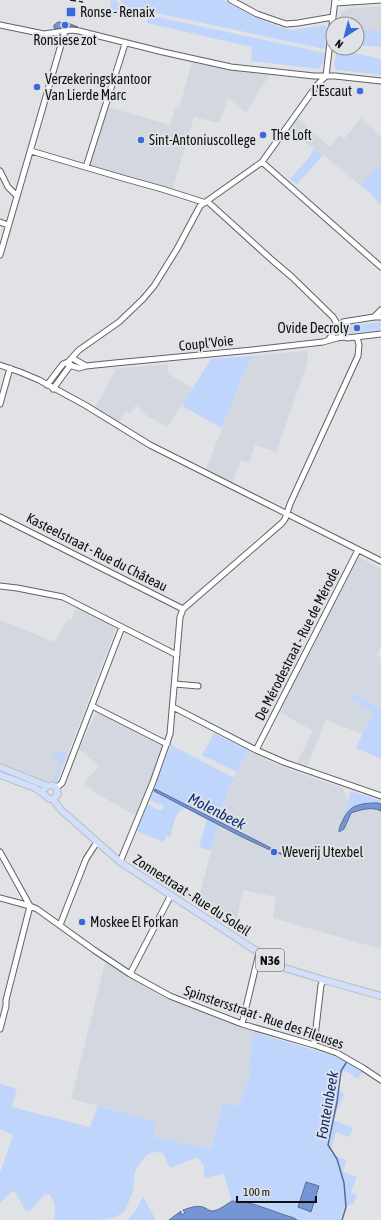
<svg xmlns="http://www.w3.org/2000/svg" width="381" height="1220" font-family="'Asap Condensed',sans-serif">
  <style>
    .built { fill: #d2d7e0 }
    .green { fill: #c0d5fb }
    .water { fill: #7595d4; stroke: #566d9a }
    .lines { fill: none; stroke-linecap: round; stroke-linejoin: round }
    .stream { stroke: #566d9a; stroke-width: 1.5 }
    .minor-casing { stroke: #616264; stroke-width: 7 }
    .major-casing { stroke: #bcbcbc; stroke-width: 8 }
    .minor { stroke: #fff; stroke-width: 5 }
    .major { stroke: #d1dffa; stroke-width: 6 }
    .rail { stroke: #252627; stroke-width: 1.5; stroke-dasharray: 6 3; stroke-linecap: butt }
    .poi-dot { fill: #386ada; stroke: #e0e2e5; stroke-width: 1.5 }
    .labels { text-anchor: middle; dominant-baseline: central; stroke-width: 4; stroke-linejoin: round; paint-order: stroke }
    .shield { fill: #e0e2e5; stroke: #4e4f51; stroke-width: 1 }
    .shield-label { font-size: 13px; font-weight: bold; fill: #0f1011 }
    .poi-label { font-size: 14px; fill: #0f1011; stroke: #e0e2e5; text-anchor: start }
    .street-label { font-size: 14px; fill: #0f1011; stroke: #e0e2e5 }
    .water-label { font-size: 15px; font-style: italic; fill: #0f2e78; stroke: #e0e2e5 }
  </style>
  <rect width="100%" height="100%" fill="#e0e2e5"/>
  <!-- built -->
  <path class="built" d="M381,6V31L357,29V24H339L341,12L344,10L351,8Z
    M192,62L231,70L269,75L246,113L228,98L219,123L194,117L172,191L88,167L105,106L170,125L175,109L180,106Z
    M297,118L330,147L339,135L344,139L361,118L381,136V162L361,186L330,160L288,130Z
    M307,351L308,361L276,452L255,445L249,463L241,460L232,483L206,469L251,356Z
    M168,364V374L193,388L167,427L147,416L136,405L130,414L126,411L119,422L95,408L116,369Z
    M357,556L381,569V646L377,655L381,658V708L355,694L352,699L373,712L363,734L326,720L307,767L297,763L313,731L278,711Z
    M77,607L113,625L115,630L57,782L46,781L0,762V620L54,642L68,619L71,620Z
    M97,711L163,744L164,747L136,816L94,792L84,783L99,766L79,749Z
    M248,750L277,765L313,778L343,788L351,812L370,809H377L381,811V949L273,918L276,897L243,890L237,917L230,926L193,903L200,893L218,825L213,823L229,792L227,790Z
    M105,962L160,996L254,1032L248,1066L252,1068L239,1106L223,1103L211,1149L152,1137L156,1121L124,1113V1112L71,1099Z"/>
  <!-- green -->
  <path class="green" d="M111,0H116L121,6L119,11L114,16L109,15Z
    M120,0H223L254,17L283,28L293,30L324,25L327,28L325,49L127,7Z
    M134,12L325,53L323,64L318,69L251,61L252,47L147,23L148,18L133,15Z
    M357,29L381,31V47L357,45Z
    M337,49L381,59V75L337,70L334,67Z
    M314,149L323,155L297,184L290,179L307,160Z
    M381,162V205L370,193L361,186Z
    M379,322L381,323L380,330L347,333L345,332L344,330L345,326Z
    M251,356L222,428L182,406L211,359Z
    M354,694L381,708V759L356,748L373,712L352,699Z
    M214,733L248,750L237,772C225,766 214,761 202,755Z
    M171,745L234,778L227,790L229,791L213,823L218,825L211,851L199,847L207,820L185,808C174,812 173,827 171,837L166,836L164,842L137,831L148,804L158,810H162L164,806L150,800Z
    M55,749L67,754L57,780L55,781L52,776V775L56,776L61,763L57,762L59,758L53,755Z
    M351,791L381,801V804L378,803L346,812L341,823Z
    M254,1032L344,1059L363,1072L357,1079L347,1071L343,1072L336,1088L344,1094L333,1120L353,1128L349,1137L336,1132L330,1153L346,1160L343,1172L357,1177L351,1192L357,1196L354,1203L345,1206L340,1220H297L294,1218L270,1211L260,1206L246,1202L233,1201L232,1202L224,1174L204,1178V1166L197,1157L170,1168L163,1153L153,1152L147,1155L141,1162L135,1171L133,1191L125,1211L116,1217L103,1220H54C55,1209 57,1203 49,1194L44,1195L30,1211L25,1210L16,1193L12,1191L0,1203V1173L13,1135L0,1129V1084L17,1089L12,1107L90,1127L98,1106L156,1121L153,1137L211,1149L223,1102L239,1106L252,1068L248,1067Z
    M143,1197L156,1220H128L134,1213Z"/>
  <!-- water -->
  <path class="water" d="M58,22L68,23L78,27H67L56,29L54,28V25Z
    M155,789L271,848L270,850L242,837L154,791Z
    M378,803L381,804V811C372,806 360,810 351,813L344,829L339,832C339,827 341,824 343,820C350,804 362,803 378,803Z
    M306,1182L319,1186L311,1212L298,1207Z
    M232,1201C236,1202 241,1201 245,1202C262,1206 277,1213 294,1218L297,1220H169L181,1211V1215L185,1213L183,1210C189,1208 197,1205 203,1207C206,1208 209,1211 212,1211C219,1211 228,1203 232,1201Z"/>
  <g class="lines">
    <!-- stream -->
    <path class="stream" d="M275,851L281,854L282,852
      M342,1220L346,1207L344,1183L337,1159L328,1145L337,1102L341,1071L346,1063"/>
    <defs>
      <path id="minor" d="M231,0L257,14L286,24L298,23L333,17
        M335,3L381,0
        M0,25L44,34L72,30L79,31L163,52L231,67L314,76H335L381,81
        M326,76L335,0
        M31,151L126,179L162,189L203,202
        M262,162L381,267
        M86,167L125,44
        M0,171L8,187L17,196
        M207,201L272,260L292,277L333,317L339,327V331L344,337
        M0,222L8,225
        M0,255L65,31
        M374,317L381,310
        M328,340L343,322L374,317H381
        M72,358L86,366
        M68,362L72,366L79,368L86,366L115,363L252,350L323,342L337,338L344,337L347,338L381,334
        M0,365L20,372L39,380L85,405L150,445L381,561
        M47,385L63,364L68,362
        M53,389L69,367L68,362L79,350L119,322L143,299L154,286L177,249L200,206L262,162L317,85L326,76
        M0,404L10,368
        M0,517L183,609
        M0,586L17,588L63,597L177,655
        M175,684L198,686
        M92,706L167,744
        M173,707L256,750L286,763L381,796
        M256,750L358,550
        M56,788L62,783L122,627
        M0,852L30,906
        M120,862L153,782L170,734L180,617L183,609L282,523L285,519L290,504L358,356L359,345L357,337
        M0,898L30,906L37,909L94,950L130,974L170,996L242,1024L314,1045L337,1053L363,1068L381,1080
        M60,925L86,859L97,842
        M130,974L171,895
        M242,1024L259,953
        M0,1029L6,1006V1000L30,906
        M314,1045L321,985L324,980"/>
      <path id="major" d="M0,767L47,786
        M0,775L35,788L44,794L49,799H53
        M45,788C49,785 53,784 56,788L58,794L53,799
        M53,799L61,810L120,862L278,965L285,968L324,980L381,996"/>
    </defs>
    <!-- minor casing -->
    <use href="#minor" class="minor-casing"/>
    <!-- major casing -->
    <use href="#major" class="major-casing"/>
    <!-- minor -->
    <use href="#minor" class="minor"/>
    <!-- major -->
    <use href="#major" class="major"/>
    <!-- rail -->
    <path class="rail" d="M70,0L83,2"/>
  </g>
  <!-- markers -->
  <g class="poi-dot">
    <rect x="66" y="7" width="10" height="10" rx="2"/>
    <circle cx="65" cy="25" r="4"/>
    <circle cx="37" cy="87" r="4"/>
    <circle cx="360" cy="91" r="4"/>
    <circle cx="263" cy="135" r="4"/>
    <circle cx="141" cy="140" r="4"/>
    <circle cx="357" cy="328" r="4"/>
    <circle cx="274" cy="852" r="4"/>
    <circle cx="82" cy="922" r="4"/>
  </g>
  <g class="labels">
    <!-- shield labels -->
    <rect class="shield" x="256" y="949" width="28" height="22" rx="3"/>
    <g class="shield-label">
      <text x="270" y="960">N36</text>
    </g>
    <!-- poi labels -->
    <g class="poi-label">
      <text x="80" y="12">Ronse - Renaix</text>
      <text x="65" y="40" text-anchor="middle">Ronsiese zot</text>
      <text x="45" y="79">Verzekeringskantoor<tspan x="45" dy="16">Van Lierde Marc</tspan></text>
      <text x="352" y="91" text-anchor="end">L'Escaut</text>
      <text x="271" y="135">The Loft</text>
      <text x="149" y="140">Sint-Antoniuscollege</text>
      <text x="349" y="328" text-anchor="end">Ovide Decroly</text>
      <text x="282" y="852">Weverij Utexbel</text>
      <text x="90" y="922">Moskee El Forkan</text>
    </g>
    <!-- street labels -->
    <g class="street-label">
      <text transform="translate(206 343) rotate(-6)">Coupl'Voie</text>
      <text transform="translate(97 552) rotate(27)">Kasteelstraat - Rue du Château</text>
      <text transform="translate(297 644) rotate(-63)">De Mérodestraat - Rue de Mérode</text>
      <text transform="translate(192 895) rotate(33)">Zonnestraat - Rue du Soleil</text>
      <text transform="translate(264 1017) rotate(19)">Spinstersstraat - Rue des Fileuses</text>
    </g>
    <!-- water labels -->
    <g class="water-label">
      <text transform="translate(217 811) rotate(27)">Molenbeek</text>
      <text transform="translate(327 1105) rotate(-80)">Fonteinbeek</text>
    </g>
  </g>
  <!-- north arrow -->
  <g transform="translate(345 36) rotate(216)"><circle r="19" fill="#e0e2e5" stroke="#8c8e90"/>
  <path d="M0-3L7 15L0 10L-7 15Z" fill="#386ada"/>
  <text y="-6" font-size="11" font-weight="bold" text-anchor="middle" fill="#0f1011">N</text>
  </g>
  <!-- scale -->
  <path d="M237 1196v6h79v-6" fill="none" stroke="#0f1011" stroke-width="2"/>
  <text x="243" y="1196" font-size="12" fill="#0f1011" stroke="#e0e2e5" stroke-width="3" paint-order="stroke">100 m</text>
</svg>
